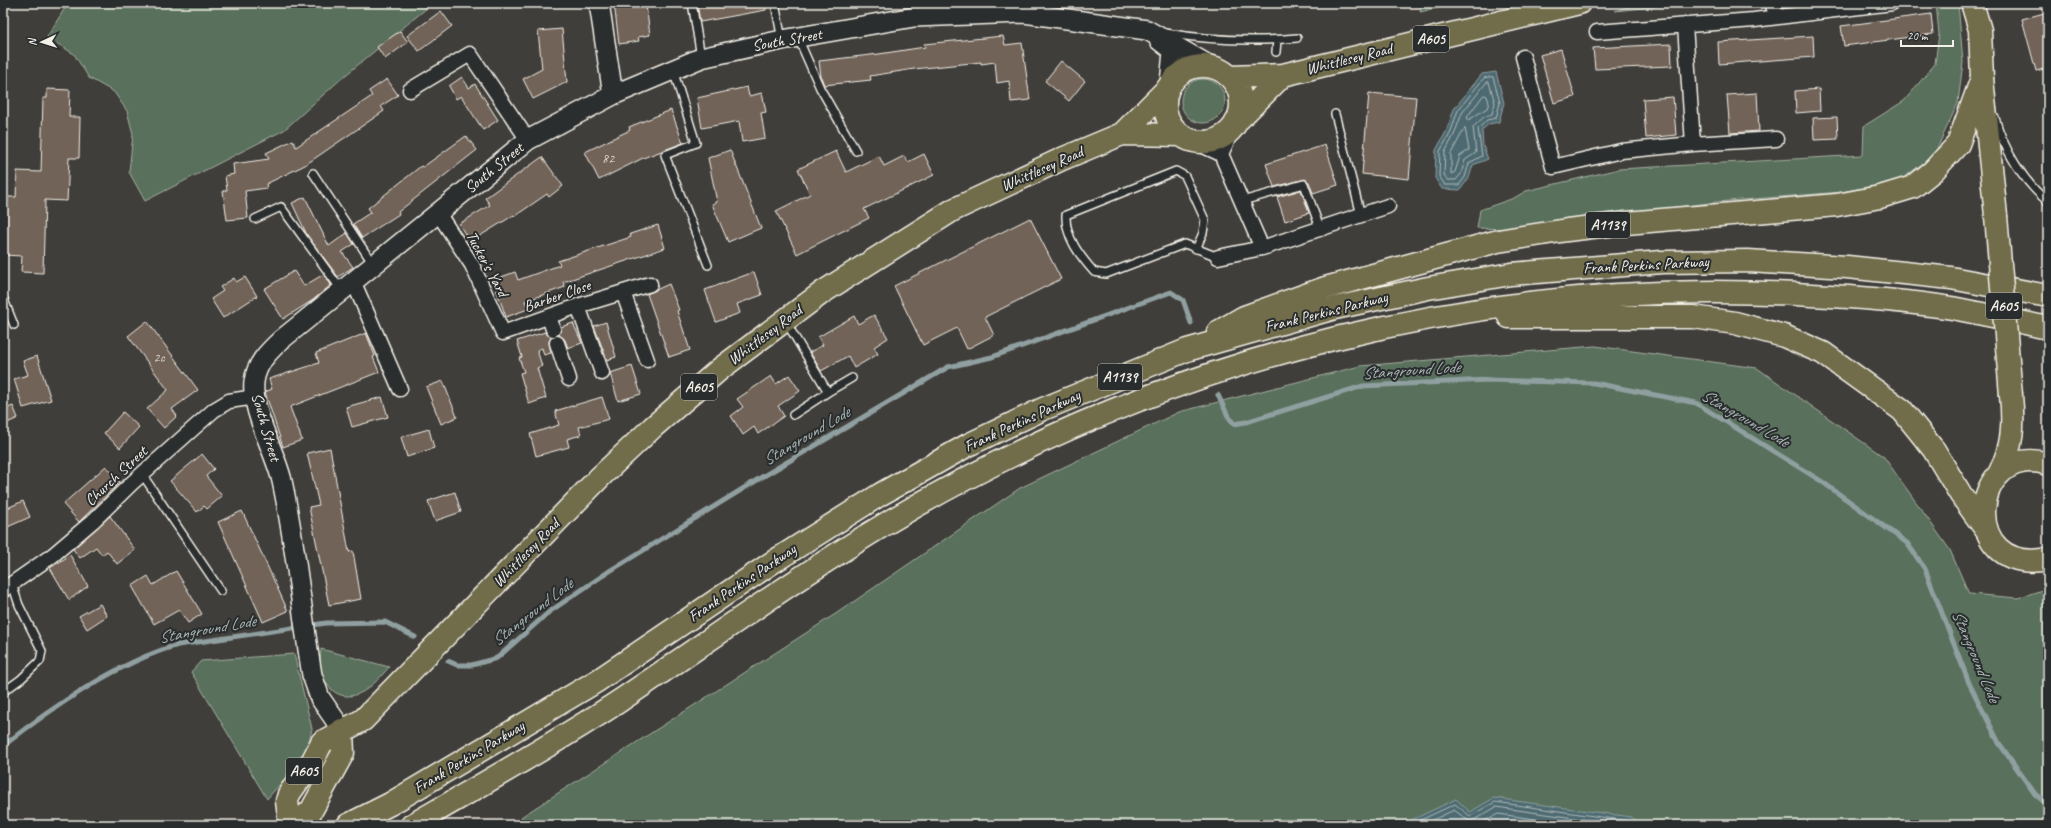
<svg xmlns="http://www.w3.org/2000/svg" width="2051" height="828" font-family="Caveat,sans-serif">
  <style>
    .green { fill: #58705c; stroke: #a6b0a2 }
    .water { fill: #4d6a72; stroke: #90a0a1 }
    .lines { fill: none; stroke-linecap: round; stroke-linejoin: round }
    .shore { stroke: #b1bbb9; stroke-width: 1 }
    .stream { stroke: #90a0a1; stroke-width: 5 }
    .building { fill: #726459; stroke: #f4f1e8 }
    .lane-casing { stroke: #f4f1e8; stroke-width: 10 }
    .street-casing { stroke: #f4f1e8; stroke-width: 17 }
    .secondary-casing { stroke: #f4f1e8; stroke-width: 22 }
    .primary-casing { stroke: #f4f1e8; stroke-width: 25 }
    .highway-casing { stroke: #f4f1e8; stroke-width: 25 }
    .lane { stroke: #2a2d2e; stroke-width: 7 }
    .street { stroke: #2a2d2e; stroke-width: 14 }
    .secondary { stroke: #2a2d2e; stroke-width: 19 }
    .primary { stroke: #716d4b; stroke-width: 22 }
    .highway { stroke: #716d4b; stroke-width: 22 }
    .primary-bridge-casing { stroke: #f4f1e8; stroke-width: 25; stroke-linecap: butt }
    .primary-bridge { stroke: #716d4b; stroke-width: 22 }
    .labels { text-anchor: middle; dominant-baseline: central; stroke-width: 4; stroke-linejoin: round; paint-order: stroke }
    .number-label { font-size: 14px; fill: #d4cec4 }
    .shield { fill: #2a2d2e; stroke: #b7b6b0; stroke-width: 1 }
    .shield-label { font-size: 15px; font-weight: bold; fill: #f4f1e8 }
    .street-label { font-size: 16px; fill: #f4f1e8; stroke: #2a2d2e }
    .water-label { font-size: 17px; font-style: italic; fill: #a9b4b3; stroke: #2a2d2e }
  </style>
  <rect width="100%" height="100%" fill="#403e3b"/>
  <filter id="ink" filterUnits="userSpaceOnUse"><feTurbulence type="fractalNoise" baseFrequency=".025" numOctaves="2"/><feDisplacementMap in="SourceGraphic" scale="8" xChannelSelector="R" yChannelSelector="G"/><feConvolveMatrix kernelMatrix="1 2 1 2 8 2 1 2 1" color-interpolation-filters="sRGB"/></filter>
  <g filter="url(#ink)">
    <!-- green -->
    <path class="green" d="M68,3H433L342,78L284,130L145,201L129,172L133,134L127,111L114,92L89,78L74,54L47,37Z
      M1422,3H1459L1420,12Z
      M1642,3H1693L1614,11Z
      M1936,3H1958L1963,62L1958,103L1934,155L1899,181L1841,192L1716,202L1507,229L1477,228L1480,210L1514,198L1526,191L1619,169L1863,155L1864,126L1904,101L1935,64L1939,34Z
      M1181 101a22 22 0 1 1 44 0a22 22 0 1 1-44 0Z
      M1595,346L1757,368L1884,457L1950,550L1969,594L2018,598L2048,588V825H526L521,817L837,613L1020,488L1179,412L1360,366Z
      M321,649L389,667C384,673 378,680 372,685C351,704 329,698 321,671C319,664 321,656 321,649Z
      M294,654L312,729L306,754L267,799L191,672L201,661Z"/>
    <!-- water -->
    <path class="water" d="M1496,72L1504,103L1499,122L1489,124L1482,130L1483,146L1488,159L1473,165L1469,178L1460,190L1442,189L1435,178L1436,150L1446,132L1454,109L1482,74Z
      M1494,798L1631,817L1642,825H1401L1456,799L1470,812Z"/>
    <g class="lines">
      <!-- shore -->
      <path class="shore" d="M1493,77L1500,103L1496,118L1487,120L1478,129L1482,156L1469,163L1465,177L1459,185H1445L1439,176L1440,151L1450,134L1458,110L1484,78Z
        M1489,82L1495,103L1492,114L1484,117L1473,127L1476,153L1465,160L1461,174L1456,180H1448L1444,175L1445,152L1454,135L1462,113L1486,83Z
        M1484,95L1487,96L1489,103L1487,108L1467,121L1468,116Z
        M1465,128L1469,150L1460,156L1455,172L1451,174V154Z
        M1410,825L1455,804L1470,816L1495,802L1629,821L1635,825
        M1422,825L1454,810L1469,821L1474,820L1496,807L1624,825
        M1477,825L1498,814L1580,825"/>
      <!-- stream -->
      <path class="stream" d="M1218,395L1228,416L1234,424L1246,422L1363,386L1488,380L1594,383L1696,403L1821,481L1907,543L1925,569L1969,683L1999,743L2035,794L2048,805
        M448,661L457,665H472L497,658L549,612L608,572L762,477L948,367L992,357L1171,292L1183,300L1191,323
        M3,746C51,708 120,661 178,645L326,623L385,622L415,637"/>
    </g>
    <!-- building -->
    <path class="building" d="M614,3H634L635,7L646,5L650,35L638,37L639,41L619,44Z
      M697,3H766V10L700,22Z
      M441,11L452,26L419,51L407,36Z
      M2048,12V68L2036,71L2022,19Z
      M1931,14L1933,34L1844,46L1841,26Z
      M562,29L567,82L533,99L523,79L542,69L538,31Z
      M400,31L408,42L385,59L377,47Z
      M1003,36L1005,45L1022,43L1030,100L1011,102L1009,81L997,83L995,62L981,64V62L914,69L870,76L871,80L824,85L821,77L819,61L879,54L925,47L924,44Z
      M1813,36L1814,57L1719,64L1718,42Z
      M1671,44L1672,66L1595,69L1593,48Z
      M1561,49L1575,97L1554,103L1540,55Z
      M1061,61L1085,81L1069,101L1045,81Z
      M462,77L469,88L475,84L498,120L483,130L461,96L456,99L449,86Z
      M387,79L398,95L381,106L384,111L305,165L266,184L267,188L245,191L248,218L227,220L223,191L227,190L225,176L234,174L233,164L269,159L266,153L293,140L296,147L372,96L369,91Z
      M747,87L749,96L762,93L766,112L761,113L765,138L742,142L739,121L702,128L697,98Z
      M47,89L70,90L69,117H80L79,158H69L67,201L45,200L43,273L21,272L22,256L3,255V197H16L17,171L41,172L43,98H47Z
      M1819,89L1820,111L1796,113L1795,91Z
      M1369,93L1416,97L1409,179L1362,174Z
      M1757,93L1759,131L1730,133L1727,95Z
      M1673,97L1676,135L1646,138L1643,99Z
      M671,110L683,143L643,158L599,180L585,152L630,130L629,127Z
      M1837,117L1838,139L1814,140L1813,118Z
      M466,136L477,150L398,212L399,214L362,238L353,224L371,212L368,208L421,166L423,167Z
      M1325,145L1338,185L1313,193L1309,182L1305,179L1274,187L1266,164Z
      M730,150L761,228L728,242L712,204L717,202L708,158Z
      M836,151L846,172L879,156L884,166L904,156L908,162L924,154L934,175L864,209L869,218L797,254L776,211L810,194L798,169Z
      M542,157L563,186L549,197L547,194L515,216L514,215L470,242L459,224L490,205L485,198Z
      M1301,190L1309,213L1285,221L1277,197Z
      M305,197L329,246L347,233L354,244L342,252L353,267L338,277L307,235L292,203Z
      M1030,218L1061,279L985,317L994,335L967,349L957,328L923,345L894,286Z
      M658,225L665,248L563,282L565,287L525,301L528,309L506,317L493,280L515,272L518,280L560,265L558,261L631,237L630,234Z
      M294,271L304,286L324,274L331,285L313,300L283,319L264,289Z
      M754,272L762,295L737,304L740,313L716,322L705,290Z
      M245,277L257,296L223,318L211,299L223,291L220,287L234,278L236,282Z
      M669,284L679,310L677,311L690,350L669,357L647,294Z
      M874,315L888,338L874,347L878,354L854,368L848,356L821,371L810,352L823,345L818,337L854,316L858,324Z
      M147,321L198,390L172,409L177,416L164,428L147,409L168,390L128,336Z
      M606,322L616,357L607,360L594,326Z
      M573,323L582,343L568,348L565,340L559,335L561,327Z
      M545,332L551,337L549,342L551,353L544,355L542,348L537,350L542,366L537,368L546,398L529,404L520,373L524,372L519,358L522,357L517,341Z
      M366,333L375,356L373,357L379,372L290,407L302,440L283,447L265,392L272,389L269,379L319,363L316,353Z
      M37,356L51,400L23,408L14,379L28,375L23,361Z
      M632,366L641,394L618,401L610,373Z
      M789,375L800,391L778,406L784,416L758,434L754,427L743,435L731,416L743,407L737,399L771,376L776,384Z
      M443,381L457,417L441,424L426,387Z
      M382,397L388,417L352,427L346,407Z
      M602,397L609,419L579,427L581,435L567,439L569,447L536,456L530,434L559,425L555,411Z
      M13,406L18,418L3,425V410Z
      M123,412L139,427L120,448L104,433Z
      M429,429L434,448L407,457L401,437Z
      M330,448L349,552L353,551L361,599L329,605L309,507L319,505L307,453Z
      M202,454L214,469L206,476L222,496L207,509L204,506L197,512L170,481Z
      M106,466L120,482L79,522L63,504Z
      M455,492L461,512L435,521L428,501Z
      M23,501L30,517L3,529V510Z
      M242,511L288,611L263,622L218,522Z
      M110,516L135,550L117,564L107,551L102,555L96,547L80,558L73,549Z
      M70,555L88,586L69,600L50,568Z
      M176,571L202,614L188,623L179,610L154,624L132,586L148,576L153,585Z
      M100,604L107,616L87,629L79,616Z"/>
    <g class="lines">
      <defs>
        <path id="lane" d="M692,3L701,57
          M775,3L782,40
          M1165,33C1208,40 1254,42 1297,38
          M798,38L820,88L856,151
          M1276,52L1277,40
          M673,70L696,143L665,155L708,265
          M1335,114L1361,215
          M1995,118C2004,150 2023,181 2048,202
          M313,173L373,264
          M1242,201L1304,184L1320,228
          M255,219L281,207L342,291
          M1196,249L1203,233L1205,220L1185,176L1176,171L1066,215C1065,237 1080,256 1094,272L1106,274L1185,244L1218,257
          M3,297L14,325
          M786,322L828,392L793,415
          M828,392L852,378
          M142,474L221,591
          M3,692L21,679L40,661L42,651L19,605L12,584"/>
        <path id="street" d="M1772,3L1777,17
          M1597,32L1754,20L1892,3
          M1523,57L1553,167L1621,151L1693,144L1685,25
          M410,90L470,54L528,140
          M1188,139L1221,154L1262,248
          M1692,144L1776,139
          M1221,154L1234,126
          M438,213L472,265L503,333L578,306L650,284
          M1218,257L1262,248L1388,206
          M354,283L400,389
          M623,292L647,360
          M578,306L602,373
          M549,317L553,329
          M557,343L569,379
          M3,590L53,555L93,521L132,483L214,410L229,401L255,397"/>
        <path id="secondary" d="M599,3L613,95
          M1159,40L1173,51L1170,84
          M342,730L320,698L312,675C301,610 296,545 282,481C275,451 251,411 254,382C256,364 268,352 281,340L528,140L613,95L701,58L782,40L914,17L1024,13L1147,30L1212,67"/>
        <path id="primary" d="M1972,3L1980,30L1982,78L1996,216
          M1165 104a38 38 0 1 1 76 0a38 38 0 1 1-76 0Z
          M1230,77L1283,75L1579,3
          M1236,122L1283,75
          M1122,134L1181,135
          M2048,464C1970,440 1956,577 2048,559
          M1999,474C2013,446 2014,426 2011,395
          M290,825L287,801L289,794L313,760L322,742L363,720L600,477L653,427L720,369L823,292L953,210L1062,159L1122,134L1167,89
          M294,825L311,811L343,753L342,730"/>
        <path id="highway" d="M1509,317H1693L1735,323L1784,336L1823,353L1902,410L1934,450L1961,495L1987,531
          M1218,332L1244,317L1325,288L1498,241L1567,230L1626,223L1837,205L1880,197L1913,187L1933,171L1958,144L1982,78
          M348,825L390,804L597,681L773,562L881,494L968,445L1043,409L1187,350L1335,308L1428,288L1511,274L1662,262L1748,261L1847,267L1951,278L2048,296
          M412,825C481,785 551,746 618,702C709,641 798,576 892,520C1168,356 1490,275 1811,295C1858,297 1906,301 1952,308C1984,314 2016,321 2048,328"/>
      </defs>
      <!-- lane casing -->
      <use href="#lane" class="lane-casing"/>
      <!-- street casing -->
      <use href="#street" class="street-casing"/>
      <!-- secondary casing -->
      <use href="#secondary" class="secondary-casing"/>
      <!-- primary casing -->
      <use href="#primary" class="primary-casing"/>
      <!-- highway casing -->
      <use href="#highway" class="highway-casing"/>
      <!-- lane -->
      <use href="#lane" class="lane"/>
      <!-- street -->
      <use href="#street" class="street"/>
      <!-- secondary -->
      <use href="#secondary" class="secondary"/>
      <!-- primary -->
      <use href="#primary" class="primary"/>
      <!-- highway -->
      <use href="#highway" class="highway"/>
      <defs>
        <path id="primary-bridge" d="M1996,216L2011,395"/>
      </defs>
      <!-- primary-bridge casing -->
      <use href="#primary-bridge" class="primary-bridge-casing"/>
      <!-- primary-bridge -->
      <use href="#primary-bridge" class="primary-bridge"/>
    </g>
  </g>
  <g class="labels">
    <!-- number labels -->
    <g class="number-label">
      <text x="608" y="158">82</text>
      <text x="159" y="357">2c</text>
    </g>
    <!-- shield labels -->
    <g class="shield">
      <rect x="1413" y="26" width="36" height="26" rx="3"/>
      <rect x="1586" y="212" width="44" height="26" rx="3"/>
      <rect x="1986" y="293" width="36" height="26" rx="3"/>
      <rect x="1098" y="364" width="44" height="26" rx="3"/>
      <rect x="681" y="374" width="36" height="26" rx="3"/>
      <rect x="286" y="758" width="36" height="26" rx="3"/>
    </g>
    <g class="shield-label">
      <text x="1431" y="39">A605</text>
      <text x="1608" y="225">A1139</text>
      <text x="2004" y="306">A605</text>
      <text x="1120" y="377">A1139</text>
      <text x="699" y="387">A605</text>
      <text x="304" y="771">A605</text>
    </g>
    <!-- street labels -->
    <g class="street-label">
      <text transform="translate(787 40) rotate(-10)">South Street</text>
      <text transform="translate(1349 59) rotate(-14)">Whittlesey Road</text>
      <text transform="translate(494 168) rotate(-39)">South Street</text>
      <text transform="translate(1042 169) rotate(-24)">Whittlesey Road</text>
      <text transform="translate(487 264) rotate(62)">Tucker's Yard</text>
      <text transform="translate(1646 265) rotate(-3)">Frank Perkins Parkway</text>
      <text transform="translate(557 296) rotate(-19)">Barber Close</text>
      <text transform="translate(1326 312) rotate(-14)">Frank Perkins Parkway</text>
      <text transform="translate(765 335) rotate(-37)">Whittlesey Road</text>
      <text transform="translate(1022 421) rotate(-25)">Frank Perkins Parkway</text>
      <text transform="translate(266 427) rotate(74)">South Street</text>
      <text transform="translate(116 476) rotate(-43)">Church Street</text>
      <text transform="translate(526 553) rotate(-46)">Whittlesey Road</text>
      <text transform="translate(742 583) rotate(-34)">Frank Perkins Parkway</text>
      <text transform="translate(469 757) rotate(-31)">Frank Perkins Parkway</text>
    </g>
    <!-- water labels -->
    <g class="water-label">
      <text transform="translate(1411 370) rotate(-4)">Stanground Lode</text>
      <text transform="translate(1745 418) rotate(30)">Stanground Lode</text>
      <text transform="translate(806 436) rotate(-31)">Stanground Lode</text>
      <text transform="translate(532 612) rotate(-38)">Stanground Lode</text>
      <text transform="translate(207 629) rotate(-10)">Stanground Lode</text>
      <text transform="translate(1976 656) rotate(67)">Stanground Lode</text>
    </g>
  </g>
  <!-- margin -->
  <rect width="2051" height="828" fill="none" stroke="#2a2d2e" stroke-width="16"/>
  <rect x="8" y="8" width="2035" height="812" fill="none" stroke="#f4f1e8" stroke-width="1.5" filter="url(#ink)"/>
  <!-- north arrow -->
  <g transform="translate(42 42) rotate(266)" stroke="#2a2d2e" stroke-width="3" paint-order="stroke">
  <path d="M0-3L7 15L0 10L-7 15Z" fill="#f4f1e8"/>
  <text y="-6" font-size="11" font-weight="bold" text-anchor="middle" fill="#f4f1e8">N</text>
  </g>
  <!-- scale -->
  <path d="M1901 40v6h52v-6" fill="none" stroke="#f4f1e8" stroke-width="2"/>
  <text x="1907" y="40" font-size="12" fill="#f4f1e8" stroke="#2a2d2e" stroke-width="3" paint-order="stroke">20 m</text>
</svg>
